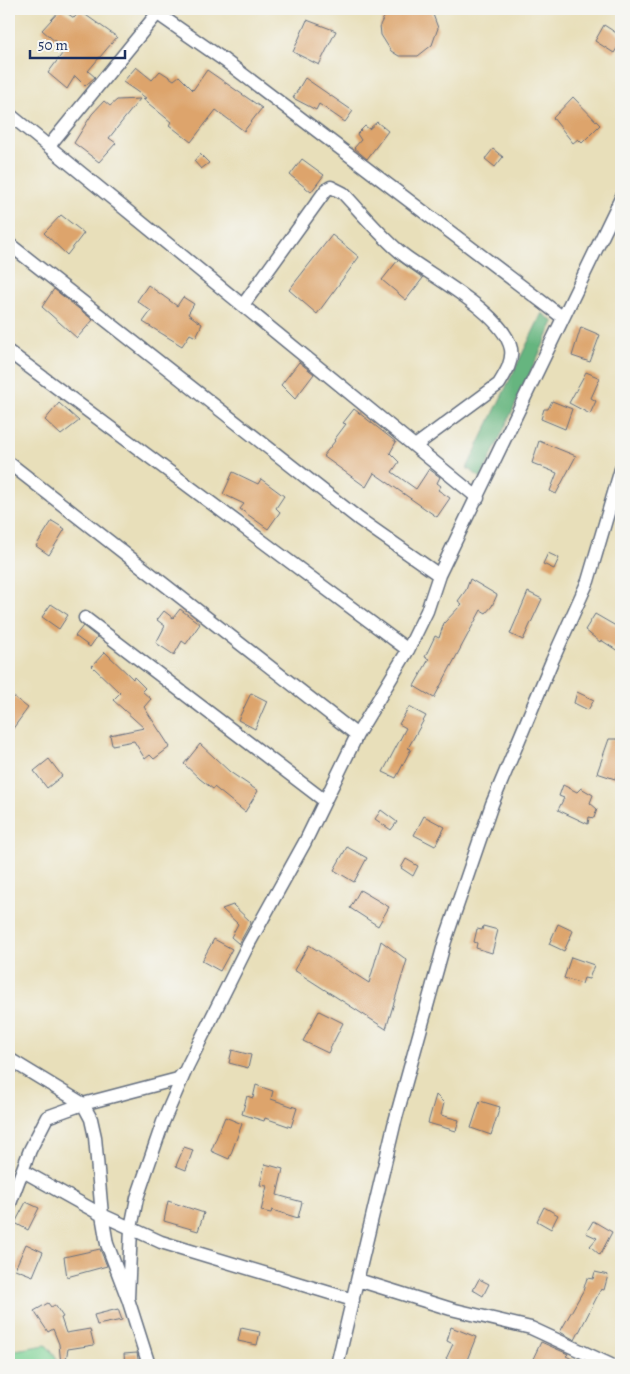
<svg xmlns="http://www.w3.org/2000/svg" width="630" height="1374" font-family="Alegreya,serif">
  <style>
    .green { fill: #7ed396; stroke: #4c817a }
    .forest { fill: #66b57f; stroke: #40726e }
    .building { fill: #dda46c }
    .lines { fill: none; stroke-linecap: round; stroke-linejoin: round }
    .minor-casing { stroke: #636d7e; stroke-width: 15 }
    .minor { stroke: #fff; stroke-width: 12 }
  </style>
  <rect width="100%" height="100%" fill="#f6f6f2"/>
  <filter id="ink" filterUnits="userSpaceOnUse"><feTurbulence type="fractalNoise" baseFrequency=".02" numOctaves="2"/><feDisplacementMap in="SourceGraphic" scale="10" xChannelSelector="R" yChannelSelector="G"/><feConvolveMatrix kernelMatrix="1 2 1 2 8 2 1 2 1" color-interpolation-filters="sRGB"/></filter>
  <filter id="wash" filterUnits="userSpaceOnUse"><feTurbulence type="fractalNoise" baseFrequency=".0096" numOctaves="4" result="noise"/><feDisplacementMap in="SourceGraphic" scale="20" xChannelSelector="R" yChannelSelector="G"/><feGaussianBlur stdDeviation="1.12" result="paint"/><feColorMatrix in="noise" values="0 0 0 0 0 0 0 0 0 0 0 0 0 0 0 0 0 1.4 0 .05"/><feComposite in="paint" operator="in"/></filter>
  <g filter="url(#wash)">
    <rect width="100%" height="100%" fill="#e8dfba"/>
    <!-- green -->
    <path class="green" d="M46,1345L56,1357L55,1365H9V1351Z"/>
    <!-- forest -->
    <path class="forest" d="M542,313L554,322L481,478L467,468Z"/>
    <g id="blocks">
      <!-- building -->
      <path class="building" d="M61,9L74,18L80,11L117,37L88,71L95,77L85,86L75,76L67,89L48,73L65,50L42,30Z
        M388,9H431L438,28L432,45L418,56H399L391,51L381,35L380,25Z
        M307,20L336,31L319,65L293,52Z
        M604,25L621,36V42L614,53L595,41Z
        M136,67L152,80L160,71L174,80L179,76L193,90L207,70L262,108L244,131L216,110L191,142L169,125L171,122L143,99L146,98L123,82Z
        M305,78L353,111L345,122L319,104L316,110L293,98Z
        M573,97L600,125L582,143L578,139L573,143L553,118Z
        M140,99L109,138L116,143L99,162L74,143L92,114L104,101L110,106L117,100Z
        M377,122L388,131L367,159L354,148L361,140L357,134L365,126L369,129Z
        M493,149L503,157L495,167L485,159Z
        M200,154L209,163L201,169L194,161Z
        M302,159L324,175L311,192L290,175Z
        M61,215L84,233L67,255L44,233Z
        M332,235L359,257L317,314L289,290Z
        M398,260L423,278L406,300L382,280Z
        M148,285L177,306L183,297L194,304L188,314L202,324L196,337L190,334L182,346L143,322L151,311L137,301Z
        M54,289L93,320L77,338L42,307Z
        M581,327L600,335L590,362L572,356Z
        M299,362L314,374L295,399L281,385Z
        M586,372L600,378L591,398L596,401L590,414L569,403Z
        M552,401L572,409L565,429L541,419L544,409H548Z
        M59,403L79,421L61,435L45,420Z
        M354,409L396,442L390,453L399,462L392,472L416,489L429,469L440,477L437,483L441,486L438,490L450,498L437,517L374,473L366,487L323,456L335,441L334,440L346,424L343,423Z
        M539,441L576,456L556,494L550,491L557,473L532,463Z
        M233,472L258,484L261,479L284,496L276,508L280,512L268,529L240,509L244,504L223,494Z
        M52,521L65,529L49,555L36,546Z
        M548,553L559,558L554,569L543,564Z
        M470,579L497,595L492,606L486,613L481,610L434,698L414,686L429,659L425,657L435,636L439,638L444,623L462,604L458,601L466,590Z
        M528,592L542,599L523,640L510,634Z
        M51,604L68,615L59,629L42,617Z
        M180,609L200,624L186,644L182,641L174,655L156,643L165,626L157,620L164,611L173,618Z
        M595,614L621,629V653L601,640L600,642L585,630Z
        M83,626L97,637L90,647L75,636Z
        M105,652L133,679L134,677L145,688L142,691L151,699L144,707L170,747L154,759L150,755L145,759L134,741L112,745L110,735L144,728L113,700L120,693L92,666Z
        M577,692L594,700L588,710L574,703Z
        M9,693L28,708L9,734Z
        M251,693L267,701L255,729L238,720Z
        M409,707L426,716L408,748L411,749L396,778L383,772L406,728L399,724Z
        M609,739H617L621,743V764L615,779L597,773Z
        M200,744L230,772L258,791L245,812L214,787L213,789L200,779L184,764Z
        M49,759L62,776L47,788L34,771Z
        M563,785L577,792L581,788L593,795L590,803L597,809L594,818L589,817L588,824L558,810L564,798L559,796Z
        M381,810L397,822L391,830L375,819Z
        M424,816L445,827L435,846L414,835Z
        M347,847L367,858L354,882L334,870Z
        M406,859L418,866L413,876L401,868Z
        M360,890L389,907L378,926L350,908Z
        M233,905L251,922L239,944L231,937L238,924L222,909Z
        M558,924L573,931L564,951L549,944Z
        M483,926L498,930L492,953L476,948L477,943L474,942L477,929L482,930Z
        M214,939L232,949L220,971L202,961Z
        M381,941L407,960L386,1029L294,970L309,945L369,983Z
        M571,957L594,965L589,979L584,978L582,984L564,978Z
        M319,1011L343,1023L328,1053L303,1041Z
        M232,1050L251,1055L248,1068L229,1063Z
        M256,1085L273,1091L271,1099L297,1108L291,1127L265,1118L264,1121L242,1114L247,1096L253,1098Z
        M436,1095L444,1103L441,1115L459,1120L456,1131L428,1123Z
        M480,1101L500,1107L491,1135L471,1128Z
        M225,1117L242,1124L229,1159L211,1151Z
        M184,1147L193,1150L186,1170L176,1166Z
        M265,1164L283,1169L277,1195L302,1202L298,1218L272,1210L271,1213L261,1211L267,1186L260,1185Z
        M168,1201L204,1213L198,1231L164,1221Z
        M26,1202L39,1208L28,1230L15,1223Z
        M544,1207L558,1215L551,1229L537,1221Z
        M593,1221L612,1232L600,1255L590,1246L597,1238L586,1233Z
        M26,1244L43,1252L33,1276L15,1269Z
        M100,1249L107,1266L67,1277L64,1257Z
        M595,1272L608,1275L604,1290L601,1289L575,1340L560,1332L583,1291L587,1278L593,1279Z
        M479,1279L489,1284L483,1296L473,1290Z
        M48,1303L51,1307L55,1305L63,1317L61,1318L66,1333L90,1329L94,1345L68,1349L65,1365H61L59,1344L53,1329L48,1332L34,1311Z
        M118,1309L122,1320L97,1325L94,1315Z
        M451,1327L476,1337L465,1365H459L446,1359L453,1344L447,1341Z
        M241,1328L260,1332L257,1345L238,1341Z
        M541,1342L568,1354L566,1356L584,1365H530Z
        M137,1353L139,1365H125L124,1354Z"/>
    </g>
  </g>
  <g filter="url(#ink)">
    <use href="#blocks" fill-opacity="0" stroke="#636d7e" stroke-width="1"/>
    <g class="lines">
      <defs>
        <path id="minor" d="M157,9L158,14L224,60L562,317
          M9,114L478,498
          M49,146L161,9
          M9,244L359,519L439,575
          M243,305L326,190L331,187L343,193C363,214 383,239 405,256C433,277 504,314 511,349C513,362 505,374 499,384L415,446
          M9,352L408,650
          M9,463L357,735
          M85,618L325,801
          M9,1059L83,1104L91,1119L95,1137L102,1215L107,1244L128,1299L149,1365
          M23,1171L102,1215L161,1242L353,1300
          M9,1206L30,1150L47,1117L83,1104L178,1079L183,1073
          M358,1280L451,1309L531,1328L611,1365
          M128,1299L131,1228L137,1198L163,1122L187,1067L248,945L305,842L357,735L408,650L427,611L439,575L621,198
          M337,1365L394,1125L445,941L492,804L552,661L588,581L621,469"/>
      </defs>
      <!-- minor casing -->
      <use href="#minor" class="minor-casing"/>
      <!-- minor -->
      <use href="#minor" class="minor"/>
    </g>
  </g>
  <!-- margin -->
  <rect width="630" height="1374" fill="none" stroke="#f6f6f2" stroke-width="30"/>
  <!-- scale -->
  <path d="M30 50v8h95v-8" fill="none" stroke="#1b2f5e" stroke-width="2.5"/>
  <text x="38" y="50" font-size="15" fill="#1b2f5e" stroke="#f6f6f2" stroke-width="4" paint-order="stroke">50 m</text>
</svg>
